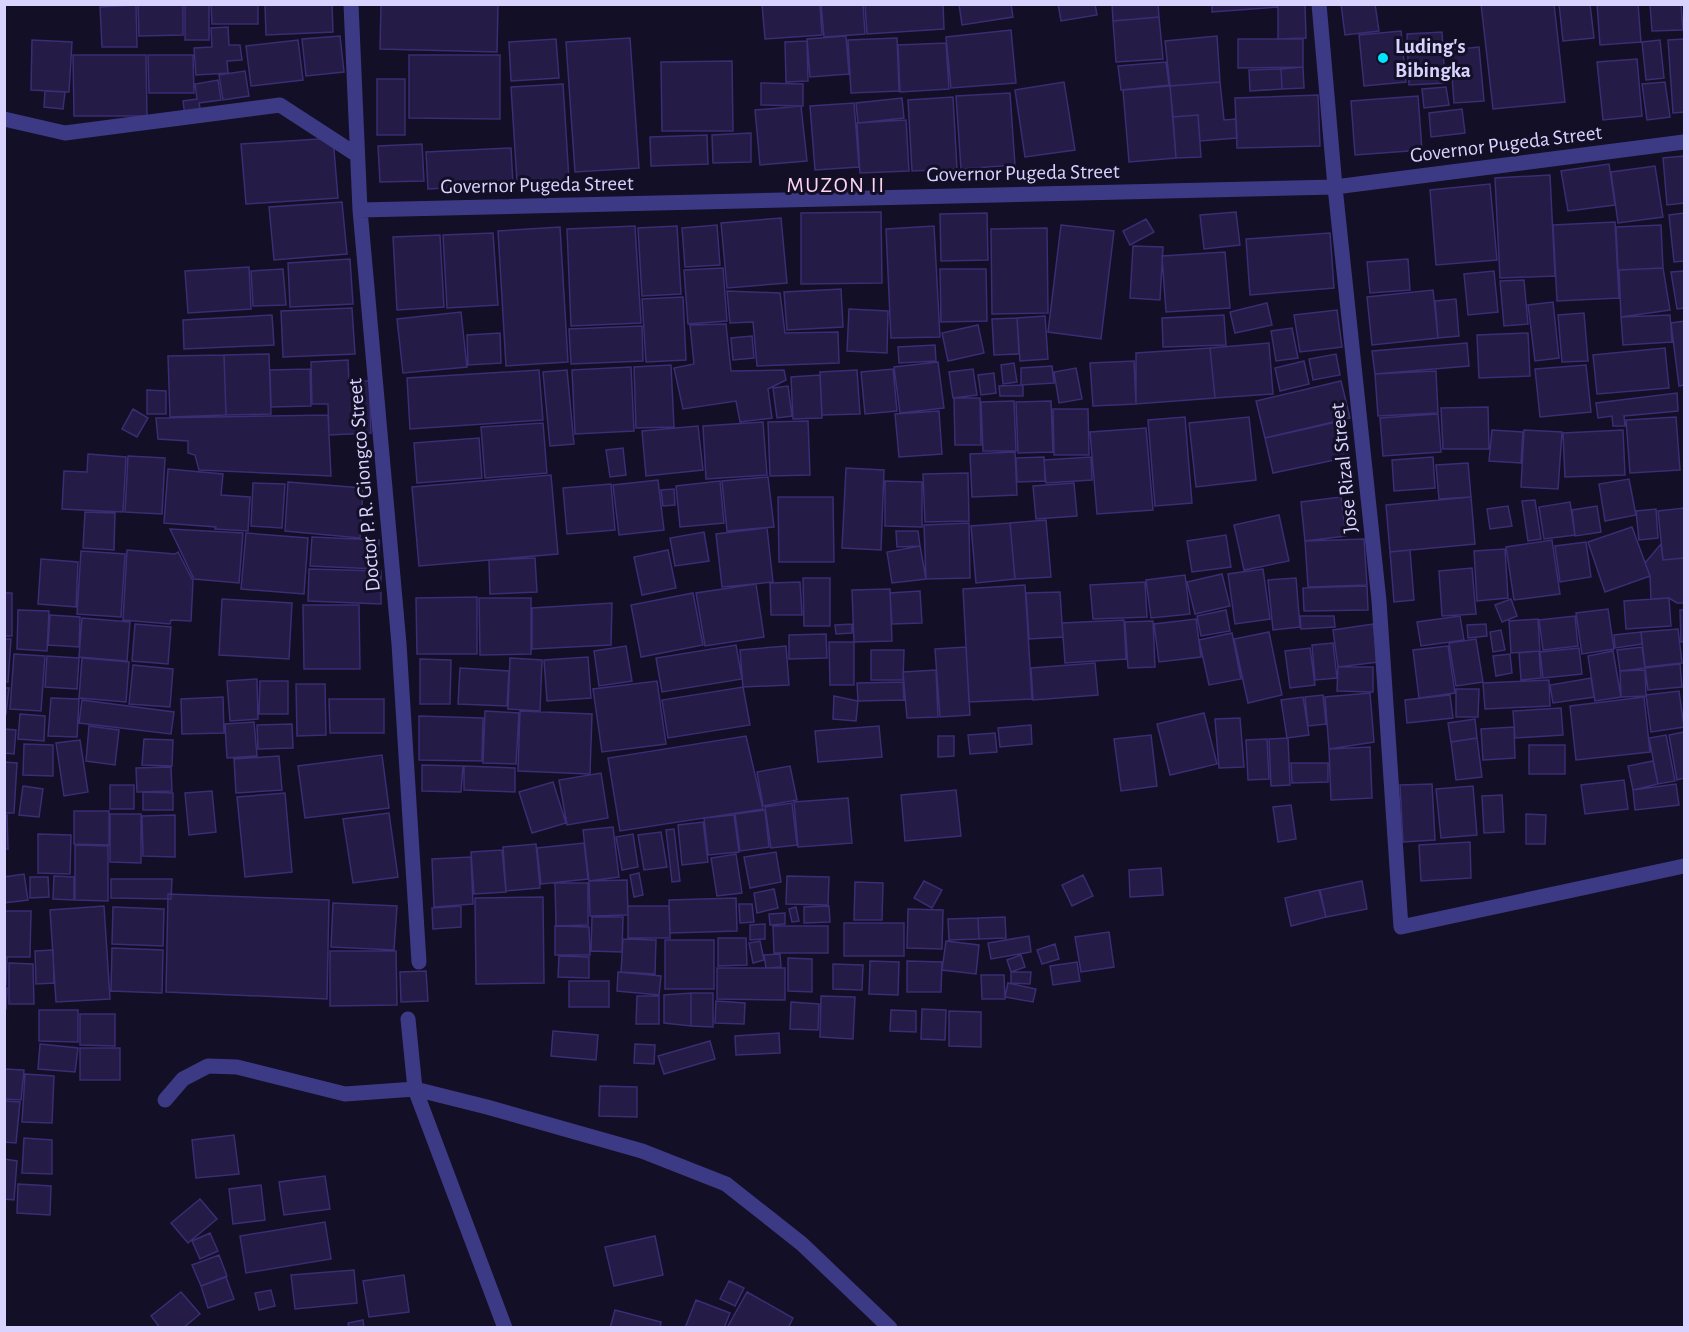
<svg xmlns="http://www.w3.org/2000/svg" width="1689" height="1332" font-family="'Alegreya Sans',sans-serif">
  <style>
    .building { fill: #241b47; stroke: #3b2d73; stroke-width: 1.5 }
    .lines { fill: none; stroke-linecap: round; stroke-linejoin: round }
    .lane { stroke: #3d3a85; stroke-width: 15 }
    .street { stroke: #3d3a85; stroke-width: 15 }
    .poi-dot { fill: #00e5ff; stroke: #130f26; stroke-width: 2 }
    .labels { text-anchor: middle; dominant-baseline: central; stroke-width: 6; stroke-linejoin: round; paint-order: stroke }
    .poi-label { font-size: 21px; font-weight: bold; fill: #d9d4ff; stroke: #130f26; text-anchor: start }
    .street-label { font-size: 21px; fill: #d9d4ff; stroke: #130f26 }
    .neighbourhood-label { font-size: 22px; letter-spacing: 1.5px; fill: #ffd6f0; stroke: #130f26 }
  </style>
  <rect width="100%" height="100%" fill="#130f26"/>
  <!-- building -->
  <path class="building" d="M138,4H183V35L139,36Z
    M185,4H209V40H185Z
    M211,4H258V24H212Z
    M265,4H332L333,32L266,35Z
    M381,4H498L497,52L380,49Z
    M762,4H820L822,35L765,39Z
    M821,4H863L865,34L824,37Z
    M865,4H943L944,29L867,34Z
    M959,4H1011L1013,17L962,25Z
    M1058,4H1095L1097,15L1061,21Z
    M1112,4H1158L1159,17L1113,21Z
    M1212,4H1277V7L1212,12Z
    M1278,4H1305L1306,38L1278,39Z
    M1341,4H1375L1379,31L1345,35Z
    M1481,4H1554L1565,102L1493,109Z
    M1559,4H1590L1594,38L1563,41Z
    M1597,4H1638L1641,42L1600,45Z
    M1650,4H1681L1683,30L1652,31Z
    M136,5L137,47H102L100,7Z
    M1159,17L1163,59L1116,62L1113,21Z
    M228,27L229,45H240L242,60L227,61L228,73L196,75L194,48L212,47L211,28Z
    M1011,30L1016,83L951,88L946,37Z
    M1401,31L1406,82L1364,86L1359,35Z
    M1442,32L1445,83L1409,85L1407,34Z
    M340,36L344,72L306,76L302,39Z
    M846,36L849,74L810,77L807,39Z
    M1217,36L1220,82L1170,86L1165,41Z
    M630,38L639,168L575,172L566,42Z
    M897,38L899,91L851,93L848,40Z
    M556,39L559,78L511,81L509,42Z
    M1238,39H1303V67L1238,68Z
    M1684,39V112L1673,113L1668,40Z
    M32,40L72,42L69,92L31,90Z
    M298,40L303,80L251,86L246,46Z
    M1660,40L1664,78L1646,80L1642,42Z
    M807,41L808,81L786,82L785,42Z
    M946,43L949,89L900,92L898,45Z
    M1479,47L1484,101L1454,103L1450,50Z
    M73,55H146L147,116H74Z
    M148,55H193L194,93H149Z
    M409,55H500V119L409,118Z
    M1637,59L1642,116L1603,120L1597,62Z
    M732,61L733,131H662L661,62Z
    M1166,62L1169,85L1121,90L1118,66Z
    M1303,67L1304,88L1282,89L1281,69Z
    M1281,69L1282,89L1250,91L1249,70Z
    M245,71L249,96L223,100L219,75Z
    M377,79H405V135H377Z
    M218,80L221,100L199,103L201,114L185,116L183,101L197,99L195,84Z
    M1064,82L1075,150L1025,157L1015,90Z
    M1220,82L1224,120L1236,119L1237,138L1200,141L1198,115L1173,117L1170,86Z
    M1665,82L1670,117L1647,120L1642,84Z
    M761,83L803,84V106L761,105Z
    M563,84L569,180L517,182L511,87Z
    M1170,86L1176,158L1129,162L1123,90Z
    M1446,87L1449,105L1424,108L1422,89Z
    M45,91L65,92L63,109L44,107Z
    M1010,93L1015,165L961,169L956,96Z
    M1318,95L1320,146L1237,148L1235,98Z
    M1418,96L1422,150L1355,155L1351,101Z
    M953,97L957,169L912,171L908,100Z
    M902,98L904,118L858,123L856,103Z
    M854,103L859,167L815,170L810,106Z
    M801,106L807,161L760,165L755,110Z
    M1462,109L1465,133L1431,137L1429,113Z
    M1198,115L1201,157L1176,158L1173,117Z
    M906,120L909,171L860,173L857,123Z
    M751,133V162L713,163L712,135Z
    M707,135L708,164L651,166L650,137Z
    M333,138L338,198L246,204L241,144Z
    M422,144L424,181L380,182L378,146Z
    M511,148L513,184L428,189L426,152Z
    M1684,156V203L1667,205L1663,158Z
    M1609,164L1615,205L1568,211L1561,171Z
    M1655,166L1663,217L1618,223L1611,172Z
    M1550,175L1555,276L1500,278L1495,178Z
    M1490,184L1497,260L1436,265L1430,190Z
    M342,202L347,254L274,260L269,207Z
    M881,212L882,283L801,284V213Z
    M1236,212L1240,245L1204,249L1200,215Z
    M987,213L988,260L941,261L940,214Z
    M1684,213V261L1674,262L1669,215Z
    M781,218L787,283L727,288L721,223Z
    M1146,219L1154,232L1130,245L1123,231Z
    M1615,222L1619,298L1557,301L1553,225Z
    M717,225L720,265L685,267L682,228Z
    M1061,225L1114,231L1101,339L1048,332Z
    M1661,225L1663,268L1618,270L1616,227Z
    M635,226L641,323L571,326L567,229Z
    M677,226L681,294L642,296L638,228Z
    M934,226L940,337L891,338L886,229Z
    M560,227L568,362L506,366L498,231Z
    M1047,228L1048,313L992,314L991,229Z
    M493,233L498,305L447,308L443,235Z
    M1330,233L1334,288L1250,295L1246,239Z
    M440,235L444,307L397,310L393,237Z
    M1133,246L1163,247L1160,300L1130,298Z
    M1225,252L1230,308L1166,312L1162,256Z
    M350,259L353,304L290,307L288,263Z
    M1408,259L1410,290L1370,293L1367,262Z
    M249,267L251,309L188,313L185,271Z
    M723,268L727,321L688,324L684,270Z
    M1663,268L1670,310L1621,317L1619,270Z
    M283,269L286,305L253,306L251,271Z
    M940,269H986L987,321L941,322Z
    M1494,271L1498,312L1468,315L1464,274Z
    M1684,271V308L1677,309L1671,272Z
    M1524,280L1528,324L1504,326L1500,281Z
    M841,289L843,327L787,330L784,292Z
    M1433,290L1438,338L1372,345L1367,297Z
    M727,291L780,293L785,333L838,332L839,363L757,366L753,322L730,323Z
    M683,297L686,360L646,362L642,299Z
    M1456,299L1459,336L1438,338L1435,301Z
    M1553,302L1559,358L1535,361L1528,305Z
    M1267,303L1272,325L1235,333L1230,312Z
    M352,308L355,354L283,357L281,311Z
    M849,309L888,311L887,353L847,351Z
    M1337,310L1342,347L1300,352L1294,315Z
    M461,312L467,367L403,373L397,319Z
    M1584,313L1588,361L1562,362L1558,315Z
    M272,315L274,345L184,349L183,320Z
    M1224,315L1226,345L1163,347L1162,318Z
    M1670,315L1672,342L1623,345L1621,317Z
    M1045,316L1048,359L1020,361L1017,318Z
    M1017,318L1019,354L994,355L992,319Z
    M1684,321V385L1679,386L1671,323Z
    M726,324L731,371L784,370L786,380L768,389L772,418L740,422L736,401L683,409L674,368L694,364L690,325Z
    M978,325L984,353L948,361L942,333Z
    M642,326L643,361L571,364L569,329Z
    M1292,328L1298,358L1276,361L1271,331Z
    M500,333L501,363L468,365L467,335Z
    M1528,333L1530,376L1479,378L1477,335Z
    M752,336L754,358L733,360L731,338Z
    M1269,343L1273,394L1215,398L1210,348Z
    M1467,343L1469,366L1375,374L1372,351Z
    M935,345L936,361L899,363L898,347Z
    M1210,348L1215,398L1136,404V353Z
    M1665,348L1669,388L1597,394L1593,355Z
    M269,354L271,414L226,415L224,355Z
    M1336,354L1340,375L1313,380L1309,359Z
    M224,355L226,415L170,417L168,356Z
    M348,360L349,381H369L371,433L329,435L328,404H312L311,362Z
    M1134,361L1136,404L1093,406L1090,363Z
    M1304,361L1309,384L1280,391L1275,368Z
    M938,362L944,408L900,413L894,367Z
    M1014,363L1017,382L1003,384L1001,365Z
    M671,365L674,427L636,428L634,367Z
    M1586,365L1591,412L1540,417L1535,369Z
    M1052,366L1054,383L1021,385V368Z
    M631,367L634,431L575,434L572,370Z
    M1076,368L1082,399L1059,403L1054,372Z
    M310,369L311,406L271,407L270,370Z
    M893,369L897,411L865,414L861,372Z
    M973,369L977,395L953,398L949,372Z
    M539,370L543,420L410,429L407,378Z
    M567,370L574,444L550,446L543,372Z
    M857,370L860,414L822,415L820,372Z
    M1436,371L1438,413L1378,416L1375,374Z
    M994,373L996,393L981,395L978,375Z
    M820,375L822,418L793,419L791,377Z
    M1341,381L1350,418L1265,438L1256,401Z
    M1023,385V396H1000L999,386Z
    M788,386L792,416L777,418L773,388Z
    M147,390L166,391V414H147Z
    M1677,393L1678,411L1624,416L1625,426H1613L1612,416L1598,418L1596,403Z
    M954,398H980L981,445H955Z
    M1014,401L1016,451H983L981,402Z
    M1051,401L1053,452L1018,453L1016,402Z
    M1488,407L1489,449H1443L1441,408Z
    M133,409L148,418L137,437L122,429Z
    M1053,409H1088L1089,455H1054Z
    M939,411L942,454L899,457L895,414Z
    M1438,414L1441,452L1383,456L1380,418Z
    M328,415L331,476L199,470L195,455L188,453V441L158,439L156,418Z
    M1185,417L1192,503L1155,506L1148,420Z
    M1249,417L1256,480L1196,487L1189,423Z
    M1676,417L1680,470L1630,473L1626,420Z
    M808,421L810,475L770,476L768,422Z
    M1341,421L1349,457L1273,473L1265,438Z
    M763,422L767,475L706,479L703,426Z
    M543,423L547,473L485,478L481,427Z
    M698,426L703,470L646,476L642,431Z
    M1146,428L1153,510L1097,514L1090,432Z
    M1492,430L1523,432L1521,463L1489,461Z
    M1524,430L1562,432L1558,489L1521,487Z
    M1623,430L1625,475L1565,477L1563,433Z
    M479,438L482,478L417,483L414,443Z
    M623,448L626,475L610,477L606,450Z
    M1015,452L1017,495L972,497L970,454Z
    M88,454L126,457L123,512L62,509L64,471L87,472Z
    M128,456L165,458L162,514L125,512Z
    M1044,457L1045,481L1017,482L1016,458Z
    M1091,457L1092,480L1046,483L1044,460Z
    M1433,457L1435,488L1394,491L1392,460Z
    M1468,463L1471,497L1439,499L1436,465Z
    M846,468L884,470L881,550L842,548Z
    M168,469L223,474L221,495L250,497L248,531L215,529L216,527L164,523Z
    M968,473L969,521L925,522L923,474Z
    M551,475L558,554L419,566L412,487Z
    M768,477L774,527L727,531L722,481Z
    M1629,479L1636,515L1605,521L1599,484Z
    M658,480L664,530L619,535L613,485Z
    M720,481L724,523L680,527L676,486Z
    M885,481L922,482V527L885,526Z
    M288,482L363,488L360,538L285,531Z
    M253,483L285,484L282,528L251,526Z
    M1074,483L1077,516L1036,519L1033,486Z
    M611,484L615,530L567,534L563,488Z
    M674,489L675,505L663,506L661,490Z
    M778,497H833L834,562H779Z
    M1341,497L1346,536L1305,541L1301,502Z
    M1471,497L1475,544L1390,552L1386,505Z
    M1535,500L1541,539L1528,541L1522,501Z
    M1570,502L1575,535L1544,539L1539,507Z
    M1508,506L1512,526L1490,529L1487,509Z
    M1597,506L1601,532L1575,536L1572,510Z
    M1684,508V558L1663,560L1658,511Z
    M1656,509L1658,538L1639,540L1636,511Z
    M85,512L115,513L114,550L83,548Z
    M1279,515L1289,561L1244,570L1234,525Z
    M1046,520L1051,577L1015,579L1010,523Z
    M969,523L970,578L926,579L924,525Z
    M1010,523L1015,579L976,583L971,526Z
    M1632,527L1650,576L1605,592L1588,542Z
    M767,528L773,582L722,587L716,534Z
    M170,529L243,533L239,583L194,579Z
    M896,531H918L920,546L897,547Z
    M704,532L709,561L675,566L670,538Z
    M246,533L308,538L304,594L241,589Z
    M1226,535L1231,567L1192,572L1187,541Z
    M312,537L379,540L378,569L310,566Z
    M1364,539L1367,585L1308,587L1305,541Z
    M1552,540L1560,594L1514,600L1506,547Z
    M1586,542L1591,577L1560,582L1555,546Z
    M1661,544L1663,560L1684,558V603H1677L1669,598L1651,599L1650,576L1645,563Z
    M920,546L926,579L892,583L887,552Z
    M1505,549L1508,598L1477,601L1474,551Z
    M127,550L175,554L178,552L193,581L191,621L171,620L170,624L123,620Z
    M668,550L676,588L642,595L634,557Z
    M1410,550L1414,600L1394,602L1390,552Z
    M81,551L125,554L121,617L77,614Z
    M535,558L537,592L490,594L489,560Z
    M41,559L78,562L76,607L38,604Z
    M1472,568L1476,614L1442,616L1439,571Z
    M309,569L381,571V604L308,601Z
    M1263,569L1270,619L1235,624L1228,574Z
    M1222,574L1230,606L1195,614L1187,582Z
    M1185,575L1190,614L1151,618L1146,580Z
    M803,578H830V626H804Z
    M1296,578L1300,627L1273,630L1268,580Z
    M800,582L802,615H771L770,583Z
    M1145,582L1147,617L1093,619L1090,585Z
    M756,584L764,637L705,646L696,593Z
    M1025,585L1032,699L969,702L963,589Z
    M1367,586L1368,610L1304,611L1303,588Z
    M890,589L892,641L854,642L852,590Z
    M920,591L922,623L892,624L890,593Z
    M1060,592L1063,637L1029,639L1026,593Z
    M4,593H12V636H4Z
    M693,593L703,645L641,657L631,605Z
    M477,597V654H417L416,598Z
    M479,598H531V654L480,655Z
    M1669,598L1671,626L1626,629L1624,601Z
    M222,599L292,603L289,659L219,655Z
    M1511,599L1517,616L1502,622L1495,605Z
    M612,603L611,645L532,649V608Z
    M303,605H359L360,669H304Z
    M1608,609L1614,649L1582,654L1576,613Z
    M18,610L49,611L47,651L17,649Z
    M1226,610L1230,631L1201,636L1197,616Z
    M1680,610H1684V642H1681Z
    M50,615L80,617L79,647L48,645Z
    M1300,616H1334L1335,627L1301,629Z
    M1460,616L1464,640L1421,646L1417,622Z
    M1575,616L1578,646L1543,650L1539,620Z
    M82,618L130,622L127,661L79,657Z
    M1196,619L1201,657L1159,662L1154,624Z
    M1538,619L1540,651L1511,653L1509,621Z
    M1124,620L1126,659L1065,663L1062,623Z
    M1153,621L1155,667L1128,668L1125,622Z
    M135,624L171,627L168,664L132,661Z
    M852,624V633L836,634L835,625Z
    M1373,624L1378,662L1338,667L1333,630Z
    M1486,624L1487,636L1468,638L1467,625Z
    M1678,629L1682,663L1645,667L1641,632Z
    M1501,630L1505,650L1493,652L1490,632Z
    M1269,632L1282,695L1248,703L1234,639Z
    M1641,632L1642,644L1615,648L1614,635Z
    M1232,633L1241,679L1209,685L1199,640Z
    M826,634L827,658L789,659V635Z
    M4,639H11L8,682H4Z
    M1476,639L1483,682L1456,686L1449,643Z
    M829,642H854V685H830Z
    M1333,643L1337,678L1315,680L1312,645Z
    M736,645L742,679L662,692L656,658Z
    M626,646L632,681L599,686L594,651Z
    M786,646L789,685L743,687L740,650Z
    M1448,646L1455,693L1419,698L1413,650Z
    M966,647L970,715L940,717L935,649Z
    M1642,647L1645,668L1620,671L1617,650Z
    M1310,648L1315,685L1290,688L1285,651Z
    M1579,648L1582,674L1543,678L1540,652Z
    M871,650H904L903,680H871Z
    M1539,651L1541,678L1521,680L1519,653Z
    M1613,651L1621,697L1595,701L1588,656Z
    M14,654L45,656L41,711L10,709Z
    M1510,654L1512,673L1496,676L1493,656Z
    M47,656L79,658L77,689L45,687Z
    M588,657L591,698L547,701L544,660Z
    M82,658L129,662L126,702L79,698Z
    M510,658L542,660L540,711L508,709Z
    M420,659L451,660L450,704H420Z
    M1095,663L1098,695L1033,700L1031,668Z
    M1680,664L1682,687L1648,690L1645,668Z
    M133,665L173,669L170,707L129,704Z
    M1338,667H1373V692L1337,691Z
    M460,668L509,671L507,706L458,704Z
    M936,670L938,717L907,718L903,672Z
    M1645,670L1646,696L1621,697L1620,671Z
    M1591,678L1594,697L1553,703L1550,685Z
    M257,679L258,719L230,721L227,681Z
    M1549,680L1550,706L1485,709L1483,683Z
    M260,681H288V714H259Z
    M657,681L666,744L602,752L593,689Z
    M903,682L904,700L858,701L857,683Z
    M296,684H325L326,735L297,736Z
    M743,687L750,725L668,738L662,700Z
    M4,688H9L6,714H4Z
    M1456,689H1479L1478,717H1456Z
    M1679,691L1684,727L1651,732L1646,695Z
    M1370,693L1374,742L1329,749L1325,697Z
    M1323,695L1326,724L1308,726L1305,697Z
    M1450,695L1453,718L1407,723L1405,700Z
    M834,696L858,701L856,721L833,719Z
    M223,697L224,733L182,734L181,699Z
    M1303,697L1309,735L1287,738L1281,700Z
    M1644,697L1650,752L1576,760L1570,706Z
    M51,698L79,699L77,737L48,736Z
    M329,699H384V733H330Z
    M82,700L174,712L171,734L79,723Z
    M1561,708L1563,735L1515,738L1513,711Z
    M485,711L519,713L516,764L483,763Z
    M520,711L592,714L590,774L518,771Z
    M1204,713L1217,764L1170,775L1157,724Z
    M20,714L45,716L44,741L18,739Z
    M419,716L483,718L482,761L419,760Z
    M1240,718L1244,767L1219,768L1215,719Z
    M1475,719L1477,738L1451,742L1448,723Z
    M254,722L257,756L227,758L225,724Z
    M292,724L293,748L258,749L257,725Z
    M1031,725L1032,744L1000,747L998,728Z
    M89,726L119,730L115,765L86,761Z
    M879,726L882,757L818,762L815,731Z
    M1514,727L1515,758L1483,760L1481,729Z
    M4,729L16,730L14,754L4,753Z
    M1684,732V778L1677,780L1669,735Z
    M995,733L997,752L970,754L968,735Z
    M1151,735L1157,786L1121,791L1114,739Z
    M1666,735L1675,781L1658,784L1649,738Z
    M746,736L763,809L620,831L608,758Z
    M938,736H954V756L938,757Z
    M1288,738L1290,785L1271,786L1269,739Z
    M1477,738L1482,777L1456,780L1451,742Z
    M144,739L173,740L172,766L142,765Z
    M1267,739L1269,779L1248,780L1246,740Z
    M80,740L88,792L64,796L56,743Z
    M24,744L53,745V776L23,775Z
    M1529,745H1565V774H1529Z
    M1370,747L1372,798L1331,800L1329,749Z
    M382,755L389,808L305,818L298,766Z
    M279,756L282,790L236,793L234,759Z
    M1653,761L1658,784L1633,790L1628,766Z
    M4,762L17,763L14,813H4Z
    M1291,763H1328V782L1292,783Z
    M422,765L463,766L461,792L422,791Z
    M464,766L515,768V792L464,790Z
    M790,766L797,800L763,806L757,772Z
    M171,767L172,791L137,792L136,768Z
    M601,773L608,818L567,825L559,780Z
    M1624,780L1628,809L1585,814L1581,785Z
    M553,782L566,823L532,833L519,792Z
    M1432,784L1435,840L1403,842L1400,785Z
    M1676,784L1679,805L1635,810L1633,790Z
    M110,785H134V809H110Z
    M23,786L43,789L39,817L19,815Z
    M1473,786L1477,835L1441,838L1436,789Z
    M956,790L961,836L905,841L901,795Z
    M212,791L216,832L189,835L185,793Z
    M143,792L173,793V810H143Z
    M285,793L292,872L245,877L237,797Z
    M1502,795L1504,832L1484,833L1482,796Z
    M848,798L852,843L798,847L794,802Z
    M792,803L797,845L771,848L765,807Z
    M1291,805L1296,839L1278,842L1273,807Z
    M765,810L769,847L740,851L735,814Z
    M74,811H109V845L74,844Z
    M389,813L398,877L353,883L343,819Z
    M110,814H141V863L110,862Z
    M1526,814L1546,815L1545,844H1526Z
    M4,815H7L8,849H4Z
    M175,815V857L143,856L142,816Z
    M734,815L739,852L708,855L704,818Z
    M703,822L708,862L682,865L678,825Z
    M613,827L619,877L589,881L583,830Z
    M674,829L680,881L672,882L666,830Z
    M661,832L667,867L644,870L638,835Z
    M38,834L71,835L70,874L38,873Z
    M633,834L638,867L622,870L616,837Z
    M1470,842L1471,878L1421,881L1419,845Z
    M584,843L588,879L541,884L537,848Z
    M536,844L540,888L506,891L503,847Z
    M75,845L108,846V901L75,900Z
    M502,850L506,892L474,894L471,852Z
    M776,852L781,882L750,888L744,857Z
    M736,854L742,893L717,896L711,858Z
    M471,857L473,904L434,907L432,859Z
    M1161,868L1163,895L1130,897L1129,870Z
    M639,873L643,895L634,897L630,875Z
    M24,874L28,900L4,903V877Z
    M1083,875L1093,896L1072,906L1062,885Z
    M54,876L74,877V900L53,899Z
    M787,876L829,877L828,905L786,904Z
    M30,877H48L49,897L30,898Z
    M111,879H172L171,899L111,898Z
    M627,880L628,915L590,916L589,881Z
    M924,881L942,890L932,908L914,898Z
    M1362,881L1367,909L1326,917L1320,890Z
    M855,882L883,883L882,920H854Z
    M555,883H588V925L556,926Z
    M774,889L778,908L757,913L754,893Z
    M1319,890L1326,917L1291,926L1285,898Z
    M168,894L329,900L327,999L166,992Z
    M543,897L544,983L476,984L475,898Z
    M736,898L737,931L670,933L669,900Z
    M333,903L397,906L394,950L331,947Z
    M739,904H752L754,922L740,923Z
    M104,906L110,999L56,1002L50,910Z
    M461,906V927L433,929L432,908Z
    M628,906H669L670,938H628Z
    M829,906L830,922L804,923V907Z
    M113,907L164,909L163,946L112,944Z
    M796,907L799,921L792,922L789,909Z
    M908,909L943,910L942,949L907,948Z
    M4,911H31L30,957H4Z
    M785,913V924L770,925L769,914Z
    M592,917H623L622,952L591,951Z
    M1005,917L1006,938L979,939L978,918Z
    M978,918L979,939L949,940L948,919Z
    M844,923H904V956H844Z
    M765,924V939L750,940V925Z
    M555,926L589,927L590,955H555Z
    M773,926H828V953H774Z
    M1109,932L1114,967L1081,972L1075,937Z
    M1029,936L1031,952L991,959L988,943Z
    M718,938H746L747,965L718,966Z
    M623,939L656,940L655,974L621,972Z
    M665,940H714V989H665Z
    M760,941L764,960L753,963L749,943Z
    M946,941L979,945L976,974L942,970Z
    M1055,944L1059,959L1042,964L1037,950Z
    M112,948L163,950L162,993L111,991Z
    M53,950L54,983L36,984L35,951Z
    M330,951H396L397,1005L330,1006Z
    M780,954L781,967L766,968L764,955Z
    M1021,955L1025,967L1011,972L1007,960Z
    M559,956L589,957V978L558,977Z
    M4,957H7L6,985H4Z
    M788,958L812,959V992L788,991Z
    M870,961L899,962L898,995L869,994Z
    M907,961L942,962L941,992H907Z
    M1077,962L1080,981L1053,985L1050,966Z
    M9,963L33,964L34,1004H9Z
    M833,964L863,965L862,990L833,989Z
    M717,968H785V1000L717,999Z
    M426,971L428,1001L401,1002L400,972Z
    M618,972L661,976L659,995L617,991Z
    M1011,972H1031L1030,984L1011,983Z
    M981,975H1004L1005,999H982Z
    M569,981H609V1007H569Z
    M1008,983L1036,989L1033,1002L1005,997Z
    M4,987L7,988L6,1009H4Z
    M691,993H713V1027L691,1026Z
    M691,993V1026L664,1023V995Z
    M637,996H659V1024H636Z
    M821,996L855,997L853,1039L820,1037Z
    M716,1001L745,1003L744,1024L715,1023Z
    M791,1002L819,1004L818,1030L790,1029Z
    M922,1009L946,1010L945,1040L921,1039Z
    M39,1010H78V1042L39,1041Z
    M891,1010L916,1011V1032L890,1031Z
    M949,1011L981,1012V1047L949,1046Z
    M80,1014H115V1046L80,1045Z
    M553,1031L598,1035L596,1060L551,1056Z
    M779,1033L780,1053L736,1055L735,1036Z
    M710,1041L715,1059L664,1074L658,1056Z
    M40,1044L78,1048L75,1072L38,1069Z
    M635,1044L655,1045L654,1064L634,1063Z
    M80,1048H120V1080H80Z
    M4,1069L24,1070L21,1100L4,1099Z
    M25,1074L54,1076L52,1123L22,1122Z
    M600,1086L637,1087V1117L599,1116Z
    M4,1101L20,1102L16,1143L4,1142Z
    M234,1135L239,1174L196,1178L192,1140Z
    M24,1138L52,1140V1174L22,1173Z
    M4,1159L17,1161L14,1200L4,1199Z
    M325,1176L330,1209L284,1215L279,1182Z
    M18,1184L51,1186L50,1215L17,1213Z
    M261,1185L265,1220L233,1224L229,1189Z
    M200,1199L217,1219L188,1243L171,1223Z
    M325,1222L331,1259L246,1273L240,1236Z
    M210,1233L218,1251L200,1259L192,1241Z
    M655,1236L663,1275L614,1286L605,1247Z
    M219,1255L227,1276L201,1286L192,1265Z
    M354,1270L357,1303L295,1309L291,1275Z
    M404,1275L409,1312L369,1317L363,1281Z
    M226,1277L234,1299L208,1308L201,1286Z
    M729,1281L744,1288L735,1306L720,1299Z
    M271,1290L275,1306L259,1310L255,1293Z
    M181,1292L200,1314L183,1328H160L151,1316Z
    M747,1292L793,1318L788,1328H727Z
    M696,1300L730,1313L724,1328H685Z
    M615,1310L661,1322L660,1328H610Z
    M363,1320L364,1328H349L348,1323Z"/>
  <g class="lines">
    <!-- lane -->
    <path class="lane" d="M408,1019L415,1089L505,1328
      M165,1100L183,1079L208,1066L237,1067L345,1094L415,1089L487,1107L642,1151L726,1184L802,1244L890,1328"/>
    <!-- street -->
    <path class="street" d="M351,4L360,210L399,644L419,962
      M1319,4L1335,187L1379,601L1401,927L1684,866
      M4,119L65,133L280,105L357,155
      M360,210L1335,187L1684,142"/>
  </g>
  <!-- markers -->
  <circle class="poi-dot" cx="1383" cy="58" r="6"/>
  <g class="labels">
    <!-- poi labels -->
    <g class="poi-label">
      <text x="1395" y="46">Luding's<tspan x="1395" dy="24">Bibingka</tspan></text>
    </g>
    <!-- street labels -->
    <g class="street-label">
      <text transform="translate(1506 144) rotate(-7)">Governor Pugeda Street</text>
      <text transform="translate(1023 173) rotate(-1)">Governor Pugeda Street</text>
      <text transform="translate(537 185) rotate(-1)">Governor Pugeda Street</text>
      <text transform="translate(1344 468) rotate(-96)">Jose Rizal Street</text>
      <text transform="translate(364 485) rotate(-95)">Doctor P. R. Giongco Street</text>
    </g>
    <!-- neighbourhood labels -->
    <g class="neighbourhood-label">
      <text x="836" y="185">MUZON II</text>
    </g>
  </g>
  <!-- border -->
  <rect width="1689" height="1332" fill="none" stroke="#d9d4ff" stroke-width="12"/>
</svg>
